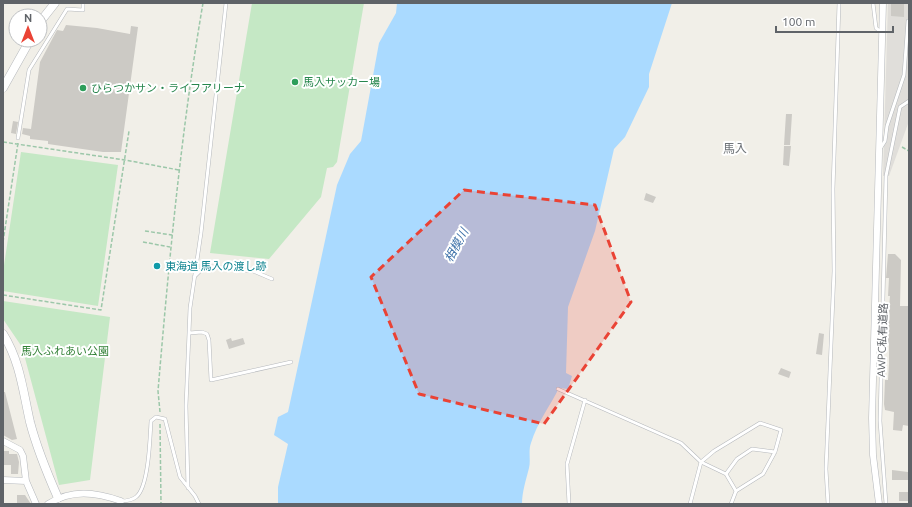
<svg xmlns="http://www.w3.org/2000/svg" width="912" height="507" font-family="Ubuntu,'Noto Sans JP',sans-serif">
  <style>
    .industrial { fill: #e0deda }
    .green { fill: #c5e8c5 }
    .water { fill: #aadaff }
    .building { fill: #cccac5 }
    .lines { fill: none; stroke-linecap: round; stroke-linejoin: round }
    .service-casing { stroke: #b5b8bc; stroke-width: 4 }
    .minor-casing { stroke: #b5b8bc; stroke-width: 7 }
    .tertiary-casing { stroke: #b5b8bc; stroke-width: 9 }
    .path { stroke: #9cc7a9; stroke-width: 1.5; stroke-dasharray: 4 2; stroke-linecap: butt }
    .service { stroke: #fff; stroke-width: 3 }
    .minor { stroke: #fff; stroke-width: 6 }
    .tertiary { stroke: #fff; stroke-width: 8 }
    .marked { fill: #ea4335; fill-opacity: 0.2; stroke: #ea4335; stroke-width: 3; stroke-dasharray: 8 5; stroke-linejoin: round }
    .leisure-dot { fill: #2e9e5b; stroke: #fff; stroke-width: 1.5 }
    .culture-dot { fill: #0f9aa8; stroke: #fff; stroke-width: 1.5 }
    .labels { text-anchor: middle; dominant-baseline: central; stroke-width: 4; stroke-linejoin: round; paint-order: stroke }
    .leisure-label { font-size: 11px; fill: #27864d; stroke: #fff; text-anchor: start }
    .culture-label { font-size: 11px; fill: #0d838f; stroke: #fff; text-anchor: start }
    .street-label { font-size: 11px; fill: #5f6368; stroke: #fff }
    .park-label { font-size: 11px; fill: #348238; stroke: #fff }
    .neighbourhood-label { font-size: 12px; fill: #70757a; stroke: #fff }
    .water-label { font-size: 12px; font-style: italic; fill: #4174aa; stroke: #fff }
  </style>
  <rect width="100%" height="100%" fill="#f1efe8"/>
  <!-- industrial -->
  <path class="industrial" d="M888,3H909V121L889,176H883Z"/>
  <!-- green -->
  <path class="green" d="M252,3H364L337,162L333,167L327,168L321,197L269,259L210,253Z
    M21,152L118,165L98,306L3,291V272Z
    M3,301L110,317L90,480L59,485L22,347L3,319Z"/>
  <!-- water -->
  <path class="water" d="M397,3H672L649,74V87L625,137L614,149L595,231L568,307L566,373L572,376L568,389L559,388C550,406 537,423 531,443C528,451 531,460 529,468C526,480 522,492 522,504H278V487L288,444L274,435L278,417L288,412L337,185L350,154L361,141L379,43L396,13Z"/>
  <!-- building -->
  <path class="building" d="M891,3H904V17L891,16Z
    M66,25L97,28L130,34L131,26L138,27L121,152H103L48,144V141L30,139V136L22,134L23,128L31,129L40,62L57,30L63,31Z
    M786,114H792L790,145H784Z
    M13,121L18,122L16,134L11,133Z
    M784,146H791L789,166L783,165Z
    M646,193L656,197L653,203L644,200Z
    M888,254H895L901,260L900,306H909V426L903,425L902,431L893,430L894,412L885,410L884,404L885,380H888L889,364V344L886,343L890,296H888L889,278H886Z
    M819,333L824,334L822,355L816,354Z
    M231,338L232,341L243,338L245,344L229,349L226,340Z
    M781,368L791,372L789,378L778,374Z
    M3,392H5L17,439L12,440L3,435Z
    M3,451H9V454H17L19,462L18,474H11V465H3Z
    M892,470L908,472L909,480H892Z
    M899,492H909V501H899Z
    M17,495H25L31,504H17Z"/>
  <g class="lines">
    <defs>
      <path id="service" d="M873,3L876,28L881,32
        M18,138L29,70L67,9L83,10V3
        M880,149L885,141L887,126L904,75L908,21H909
        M194,277L205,266L253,271L272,279
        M189,333L202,332L207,334L209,340L211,380L291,362
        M558,389L681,443L701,462L690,504
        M726,474L737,459L752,449L775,452
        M188,488L186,406L190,308L201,233L226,3
        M122,504L121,501C127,501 132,500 136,497C149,487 150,437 151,421L156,417L165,419L180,477L195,496L199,504
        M569,504L567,464L585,400
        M731,504L736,491L763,474L775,452L781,430L760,423L714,451L701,462L726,474L736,491
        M828,504L826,469L834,271L833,189L839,3
        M886,504L880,421L886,176L900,107L909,101"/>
      <path id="minor" d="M3,441L20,450L23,456L26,481
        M3,480L26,481L36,504
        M48,504C72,489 95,492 121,501
        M879,504L873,455L872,418L883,3"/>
      <path id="tertiary" d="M40,22L55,3
        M3,88L30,40
        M3,334C20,361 23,391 30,422C37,449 47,473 58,498"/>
    </defs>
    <!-- service casing -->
    <use href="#service" class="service-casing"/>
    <!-- minor casing -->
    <use href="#minor" class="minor-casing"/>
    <!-- tertiary casing -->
    <use href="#tertiary" class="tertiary-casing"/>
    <!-- path -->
    <path class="path" d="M3,142L125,160L179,170
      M902,147L909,151
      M145,231L172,235
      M3,242L18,143
      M143,242L170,247
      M3,295L101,310L129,131
      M160,412L158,391C169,261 181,131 203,3
      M160,424L161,504"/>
    <!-- service -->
    <use href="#service" class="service"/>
    <!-- minor -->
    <use href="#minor" class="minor"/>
    <!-- tertiary -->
    <use href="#tertiary" class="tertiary"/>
  </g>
  <!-- marked area -->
  <path class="marked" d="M464,190L595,205L631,302L544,424L419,394L371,277Z"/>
  <!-- markers -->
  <g class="leisure-dot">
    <circle cx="295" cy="82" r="4"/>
    <circle cx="83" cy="88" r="4"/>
  </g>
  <circle class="culture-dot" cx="157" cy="266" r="4"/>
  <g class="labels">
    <!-- leisure labels -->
    <g class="leisure-label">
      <text x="303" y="82">馬入サッカー場</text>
      <text x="91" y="88">ひらつかサン・ライフアリーナ</text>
    </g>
    <!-- culture labels -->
    <g class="culture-label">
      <text x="165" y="266">東海道 馬入の渡し跡</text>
    </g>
    <!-- street labels -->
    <g class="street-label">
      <text transform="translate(882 340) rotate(-88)">AWPC私有道路</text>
    </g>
    <!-- park labels -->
    <g class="park-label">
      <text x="65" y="351">馬入ふれあい公園</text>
    </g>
    <!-- neighbourhood labels -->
    <g class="neighbourhood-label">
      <text x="735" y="148">馬入</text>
    </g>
    <!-- water labels -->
    <g class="water-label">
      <text transform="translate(456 245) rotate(-61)">相模川</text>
    </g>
  </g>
  <!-- border -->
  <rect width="912" height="507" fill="none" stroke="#5f6368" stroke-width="8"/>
  <!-- north arrow -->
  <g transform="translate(28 28)"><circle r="19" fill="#ffffff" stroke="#bfc1c3"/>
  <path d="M0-3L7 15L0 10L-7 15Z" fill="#ea4335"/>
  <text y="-6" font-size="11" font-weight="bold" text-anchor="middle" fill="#5f6368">N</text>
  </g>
  <!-- scale -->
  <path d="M776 26v6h117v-6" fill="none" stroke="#5f6368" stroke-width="2"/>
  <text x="782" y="26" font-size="12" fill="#5f6368" stroke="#ffffff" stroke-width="3" paint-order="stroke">100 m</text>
</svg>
